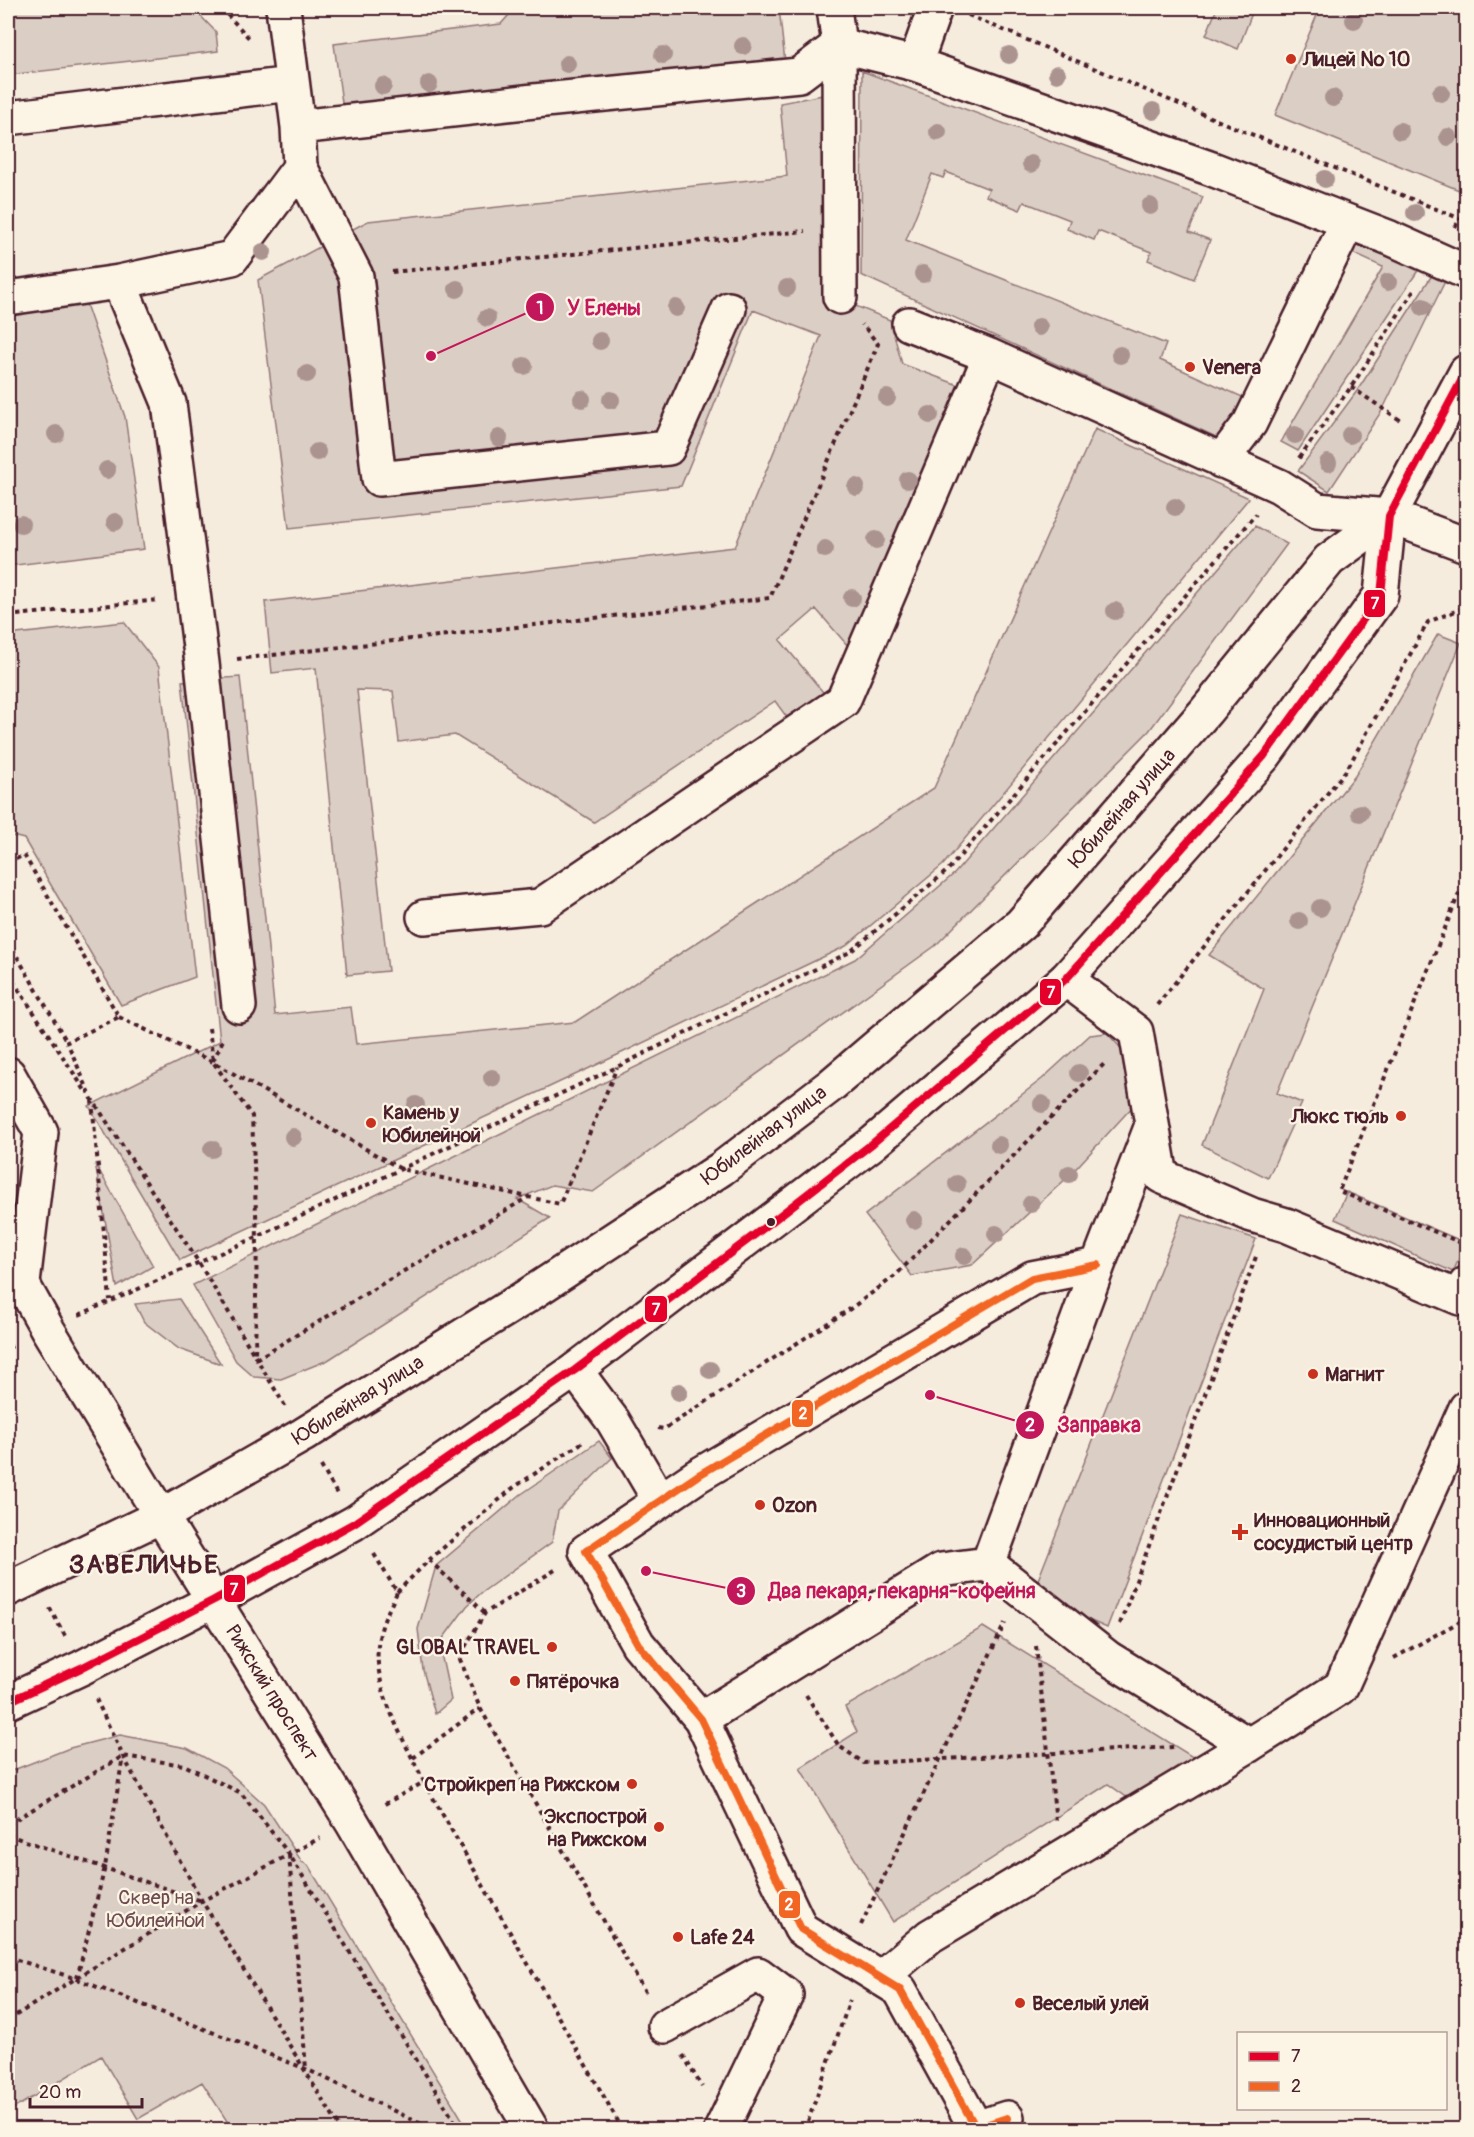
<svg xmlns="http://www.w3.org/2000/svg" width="1474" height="2137" font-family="Pangolin,sans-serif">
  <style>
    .green { fill: #dbcec4; stroke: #927678; stroke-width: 1.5 }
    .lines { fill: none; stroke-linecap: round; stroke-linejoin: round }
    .minor-casing { stroke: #4a1f2b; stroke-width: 38 }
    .major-casing { stroke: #4a1f2b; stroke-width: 38 }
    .highway-casing { stroke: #4a1f2b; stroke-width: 38 }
    .path { stroke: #4a1f2b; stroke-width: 4; stroke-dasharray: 4.5 4.5; stroke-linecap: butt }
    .minor { stroke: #fcf5e5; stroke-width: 33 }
    .major { stroke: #fcf5e5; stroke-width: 33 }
    .highway { stroke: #fcf5e5; stroke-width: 33 }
    .bus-1-casing { stroke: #fcf5e5; stroke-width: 12 }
    .bus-2-casing { stroke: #fcf5e5; stroke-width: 12 }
    .bus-1 { stroke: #e4002b; stroke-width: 8 }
    .bus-2 { stroke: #f26522; stroke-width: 8 }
    .tree { fill: #ab9390 }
    .poi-dot { fill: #c8321e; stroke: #fcf5e5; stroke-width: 2 }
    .bus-dot { fill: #4a1f2b; stroke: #fcf5e5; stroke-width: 2 }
    .labels { text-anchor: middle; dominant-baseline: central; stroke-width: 4.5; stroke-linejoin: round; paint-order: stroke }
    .poi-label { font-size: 20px; font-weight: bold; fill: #4a1f2b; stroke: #fcf5e5; text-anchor: start }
    .street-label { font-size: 20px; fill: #4a1f2b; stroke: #fcf5e5 }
    .park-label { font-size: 20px; fill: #6e4b51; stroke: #fcf5e5 }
    .district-label { font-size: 26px; font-weight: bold; letter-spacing: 1.5px; fill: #4a1f2b; stroke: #fcf5e5 }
    .leader { fill: none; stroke: #c2185b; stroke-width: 2 }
    .callout-dot { fill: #c2185b; stroke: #fcf5e5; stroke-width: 2 }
    .mark-label { font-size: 18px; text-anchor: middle; font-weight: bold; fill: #fff }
    .callout-label { font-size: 21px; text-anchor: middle; font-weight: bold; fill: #c2185b; stroke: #fcf5e5; stroke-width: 4.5; stroke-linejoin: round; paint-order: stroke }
    .line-badge { stroke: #fcf5e5; stroke-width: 2 }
    .badge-label { font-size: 16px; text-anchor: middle; font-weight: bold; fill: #fff }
  </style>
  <rect width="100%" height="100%" fill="#f5ecde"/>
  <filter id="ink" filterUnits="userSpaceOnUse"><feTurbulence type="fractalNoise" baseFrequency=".0167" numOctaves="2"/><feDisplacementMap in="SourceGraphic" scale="12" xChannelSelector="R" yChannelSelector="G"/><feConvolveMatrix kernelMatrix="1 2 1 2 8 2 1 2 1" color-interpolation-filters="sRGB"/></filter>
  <g filter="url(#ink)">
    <!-- green -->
    <path class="green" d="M8,8H193L216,32L218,51L8,75Z
      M515,8H779L785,62L343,110L334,44L501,24Z
      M1217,8H1254L1238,49L1206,35Z
      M1320,8H1466V173L1459,190L1275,115Z
      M862,71L1203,197L1189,232L1210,240L1194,279L1148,260L1151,252L1098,231L1094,240L1067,229L1070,220L1024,202L1020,210L986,196L989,189L946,172L943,178L932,174L906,240L1166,344L1160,360L1247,399L1225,441L861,275Z
      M828,94L829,295L890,320L902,364L969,389L855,654L816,609L780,640L828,698L791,723L775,701L594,822L455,735L399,742L393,691L357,690L388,971L347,975L316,668L272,673L265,602L735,547L821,336L753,310L681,486L289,528L258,280L368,221L787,176L780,103Z
      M1361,234L1425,260L1298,451L1281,442L1383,267L1352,253Z
      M1438,266L1450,271L1383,409L1329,491L1298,471L1357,391Z
      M86,304L125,417L144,549L8,566V316Z
      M1095,429L1249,498L943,865L846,946L609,1059L180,1260L89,1106L220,1041L182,681L240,677L275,1015L351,1007L356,1044L575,1022L934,788Z
      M1255,526L1287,544L1149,731L935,946L593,1192L552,1185L517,1199L550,1218L328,1360L281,1379L254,1377L236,1361L193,1285L855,959L955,873Z
      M124,622L159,667L195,977L121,1005L24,839L8,835V635Z
      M1438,634L1461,643L1277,1093L1302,1103L1268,1178L1202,1145L1264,989L1209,955L1355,776Z
      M1107,1033L1131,1059L1134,1105L1069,1176L972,1265L912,1276L865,1215L1042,1079L1090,1035Z
      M95,1163L153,1266L117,1287Z
      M1347,1192L1466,1243L1453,1272L1335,1219Z
      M1182,1214L1256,1239L1107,1628L1032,1595Z
      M179,1299L221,1364L179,1349L144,1322L135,1304Z
      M599,1441L612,1458L558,1511L552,1542L481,1593L467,1606L439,1644L451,1700L435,1714L423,1670L418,1629L436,1566L520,1495Z
      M983,1627L1196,1759L1135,1803L1108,1784L893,1922L800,1768L857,1732L845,1707Z
      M120,1735L187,1748L224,1768L264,1804L302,1862L308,1865L468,2129H232L202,2082L138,2119L101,2056L8,2112V1772L70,1748Z"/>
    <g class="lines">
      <defs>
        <path id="minor" d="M834,8L839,45L915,64L1212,169L1390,238L1466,272
          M839,45L840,297
          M915,64L935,8
          M8,118L291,84
          M298,127L534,101L799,75L839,45
          M300,167L356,276L379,479L668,448L729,309
          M119,282L169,403L202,663L239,1006
          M8,298L119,282L232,258L300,167L298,127L283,8
          M909,324L990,356
          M1221,461L1250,423L1348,222
          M424,917L540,906L843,701L990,356L1279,486L1317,510L1389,516L1466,545
          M1066,979L1136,1032L1161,1176L1252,1215L1286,1225L1460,1298L1466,1284
          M8,1074L41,1132L23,1283
          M575,1370L613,1421L660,1501
          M988,1564L1108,1658L1249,1745
          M701,1719L941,1570L988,1564L1098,1265L1152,1125
          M880,1978L930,1936L1249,1745L1341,1687L1466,1408
          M665,2026L758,1974L786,1995L721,2130
          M1007,2118L976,2128L900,1990L801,1929L701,1719L638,1644L586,1551L697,1476L1032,1278L1098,1265"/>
        <path id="major" d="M8,1258L48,1330L161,1516L303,1435L527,1296L721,1169L830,1086L1021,924L1206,711L1329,560L1389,516
          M214,1600L354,1523L575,1370L873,1143L1066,979L1264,756L1381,595L1389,516L1466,372"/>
        <path id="highway" d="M8,1589L161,1516L352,1822L532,2130
          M8,1702L81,1668L214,1600"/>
      </defs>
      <!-- minor casing -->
      <use href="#minor" class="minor-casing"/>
      <!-- major casing -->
      <use href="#major" class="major-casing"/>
      <!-- highway casing -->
      <use href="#highway" class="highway-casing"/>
      <!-- path -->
      <path class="path" d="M221,8L250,39
        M968,15L1231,126L1461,219
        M1455,227L1466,210
        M392,272L805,231
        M1351,387L1400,420
        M1299,458L1351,387L1415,289
        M8,616L158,600
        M237,659L770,598L878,344L862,324
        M8,863L24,855L119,1017L67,1042L92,1099L199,1263L285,1406
        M1466,876L1339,1191L1466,1245
        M8,941L67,1042
        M8,973L86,1092
        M1157,1005L1347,769L1428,622L1463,608L1466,595
        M119,1017L213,1062L401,1169L560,1204L617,1067
        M209,1028L213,1062L252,1116L257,1237L255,1358
        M213,1061L224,1038
        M92,1100L110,1300
        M79,1315L257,1237L617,1067L850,952L948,870L1256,514
        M8,1348L15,1345
        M256,1359L530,1196
        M658,1428L664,1429L850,1309L895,1276L1104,1064
        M321,1466L337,1494
        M8,1532L16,1547
        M374,1554L397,1592C392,1604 384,1617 381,1630C366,1680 404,1739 424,1782L383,1805
        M429,1560L485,1613
        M555,1570L485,1613L459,1657L480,1708L647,1995
        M397,1592L429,1560L513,1488L583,1442
        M50,1608L65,1636
        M1120,1624L1257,1254
        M1036,1646L1056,1821
        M1394,1658L1466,1618
        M806,1695L839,1746L864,1763L1174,1747
        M96,1699L123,1756L202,1901L341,2130
        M413,1758L480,1708
        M424,1782L623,2130
        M8,1824L123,1756L184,1765L241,1793L289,1854L460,2130
        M8,1835L202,1901
        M289,1855L306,2069
        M861,1925L1005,1623
        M8,1957L77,1979L306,2069L434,2130
        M77,1978L105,1867L123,1756
        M8,2020L202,1901L320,1838
        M683,2055L702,2087
        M805,2130L850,2000"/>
      <!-- minor -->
      <use href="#minor" class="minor"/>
      <!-- major -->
      <use href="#major" class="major"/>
      <!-- highway -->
      <use href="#highway" class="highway"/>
      <defs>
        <path id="bus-1" d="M8,1702L81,1668L214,1600L354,1523L575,1370L761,1230L873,1143L1066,979L1264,756L1381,595L1389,516L1466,372"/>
        <path id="bus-2" d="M1007,2118L976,2128L900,1990L801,1929L701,1719L638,1644L586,1551L697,1476L1032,1278L1098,1265"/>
      </defs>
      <!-- bus-1 casing -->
      <use href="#bus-1" class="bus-1-casing"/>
      <!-- bus-2 casing -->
      <use href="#bus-2" class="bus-2-casing"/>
      <!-- bus-1 -->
      <use href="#bus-1" class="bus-1"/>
      <!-- bus-2 -->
      <use href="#bus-2" class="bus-2"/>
    </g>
    <!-- trees -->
    <g class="tree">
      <circle cx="1354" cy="20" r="9"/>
      <circle cx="743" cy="46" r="9"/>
      <circle cx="663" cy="55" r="9"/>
      <circle cx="1009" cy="55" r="9"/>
      <circle cx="567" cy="64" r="9"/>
      <circle cx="1057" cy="74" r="9"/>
      <circle cx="429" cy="84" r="9"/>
      <circle cx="383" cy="86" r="9"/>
      <circle cx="1441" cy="93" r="9"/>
      <circle cx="1333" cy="98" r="9"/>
      <circle cx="1153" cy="111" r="9"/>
      <circle cx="1400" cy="131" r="9"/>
      <circle cx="938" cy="132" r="9"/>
      <circle cx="1448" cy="137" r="9"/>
      <circle cx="1031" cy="164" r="9"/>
      <circle cx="1325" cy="179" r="9"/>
      <circle cx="1150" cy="206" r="9"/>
      <circle cx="1415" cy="213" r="9"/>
      <circle cx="263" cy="252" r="9"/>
      <circle cx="923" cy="274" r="9"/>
      <circle cx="1388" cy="282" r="9"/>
      <circle cx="787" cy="288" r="9"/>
      <circle cx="457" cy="289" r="9"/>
      <circle cx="1423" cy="307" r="9"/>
      <circle cx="676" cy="308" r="9"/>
      <circle cx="487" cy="318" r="9"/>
      <circle cx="1039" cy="327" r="9"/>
      <circle cx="600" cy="341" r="9"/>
      <circle cx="1120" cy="355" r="9"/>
      <circle cx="524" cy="366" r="9"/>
      <circle cx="307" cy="374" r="9"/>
      <circle cx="887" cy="398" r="9"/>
      <circle cx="582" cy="399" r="9"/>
      <circle cx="611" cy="400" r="9"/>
      <circle cx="930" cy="415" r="9"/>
      <circle cx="56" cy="434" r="9"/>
      <circle cx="1295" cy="435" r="9"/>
      <circle cx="1350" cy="435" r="9"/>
      <circle cx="499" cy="438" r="9"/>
      <circle cx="317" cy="452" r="9"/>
      <circle cx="1328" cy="463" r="9"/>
      <circle cx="107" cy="470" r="9"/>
      <circle cx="908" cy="480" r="9"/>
      <circle cx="856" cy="487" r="9"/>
      <circle cx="1175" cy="507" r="9"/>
      <circle cx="115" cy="522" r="9"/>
      <circle cx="21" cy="524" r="9"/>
      <circle cx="876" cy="540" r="9"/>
      <circle cx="825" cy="549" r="9"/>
      <circle cx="852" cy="598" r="9"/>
      <circle cx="1115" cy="611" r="9"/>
      <circle cx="1360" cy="813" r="9"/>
      <circle cx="1320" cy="908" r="9"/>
      <circle cx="1299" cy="921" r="9"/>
      <circle cx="1079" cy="1073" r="9"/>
      <circle cx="492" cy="1078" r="9"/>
      <circle cx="1042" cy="1104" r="9"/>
      <circle cx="416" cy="1105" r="9"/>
      <circle cx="293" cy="1137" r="9"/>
      <circle cx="999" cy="1145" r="9"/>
      <circle cx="212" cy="1149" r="9"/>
      <circle cx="1069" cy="1174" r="9"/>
      <circle cx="957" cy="1184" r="9"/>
      <circle cx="1031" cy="1204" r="9"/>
      <circle cx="914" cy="1220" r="9"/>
      <circle cx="996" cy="1234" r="9"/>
      <circle cx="964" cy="1256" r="9"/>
      <circle cx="710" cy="1370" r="9"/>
      <circle cx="679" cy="1392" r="9"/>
    </g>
  </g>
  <!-- markers -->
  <g class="poi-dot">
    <circle cx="1291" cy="59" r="6"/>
    <circle cx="1190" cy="367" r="6"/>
    <circle cx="1401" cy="1116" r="6"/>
    <circle cx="371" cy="1123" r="6"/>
    <circle cx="1313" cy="1374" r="6"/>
    <circle cx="760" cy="1505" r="6"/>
    <path d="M1237 1523h6v6h6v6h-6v6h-6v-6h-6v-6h6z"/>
    <circle cx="552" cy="1647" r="6"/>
    <circle cx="515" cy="1681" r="6"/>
    <circle cx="632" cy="1784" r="6"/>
    <circle cx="659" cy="1827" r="6"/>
    <circle cx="678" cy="1937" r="6"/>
    <circle cx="1020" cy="2003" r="6"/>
  </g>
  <circle class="bus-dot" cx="771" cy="1222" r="5"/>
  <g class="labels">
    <!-- poi labels -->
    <g class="poi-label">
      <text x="1303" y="59">Лицей № 10</text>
      <text x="1202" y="367">Venera</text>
      <text x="383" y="1112">Камень у<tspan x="383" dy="23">Юбилейной</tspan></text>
      <text x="1389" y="1116" text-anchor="end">Люкс тюль</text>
      <text x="1325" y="1374">Магнит</text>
      <text x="772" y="1505">Ozon</text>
      <text x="1254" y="1520">Инновационный<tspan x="1254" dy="23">сосудистый центр</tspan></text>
      <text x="540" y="1647" text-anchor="end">GLOBAL TRAVEL</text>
      <text x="527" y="1681">Пятёрочка</text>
      <text x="620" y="1784" text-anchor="end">Стройкреп на Рижском</text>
      <text x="647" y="1816" text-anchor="end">Экспострой<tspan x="647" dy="23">на Рижском</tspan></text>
      <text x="690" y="1937">Lafe 24</text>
      <text x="1032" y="2003">Веселый улей</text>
    </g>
    <!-- street labels -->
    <g class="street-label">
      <text transform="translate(1122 808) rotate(-49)">Юбилейная улица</text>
      <text transform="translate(764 1135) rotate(-37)">Юбилейная улица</text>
      <text transform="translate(358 1400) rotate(-32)">Юбилейная улица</text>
      <text transform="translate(272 1693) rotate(58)">Рижский проспект</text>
    </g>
    <!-- park labels -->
    <g class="park-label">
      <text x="156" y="1897">Сквер на<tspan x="156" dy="23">Юбилейной</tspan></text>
    </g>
    <!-- district labels -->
    <g class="district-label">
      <text x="144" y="1565">ЗАВЕЛИЧЬЕ</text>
    </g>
  </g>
  <!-- callouts -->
  <path class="leader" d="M431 356L540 307M930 1395L1030 1425M646 1571L741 1591"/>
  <g class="callout-dot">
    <circle cx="431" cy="356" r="6"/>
    <circle cx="930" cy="1395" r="6"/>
    <circle cx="646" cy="1571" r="6"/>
    <circle cx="540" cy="307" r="15"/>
    <circle cx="1030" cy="1425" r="15"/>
    <circle cx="741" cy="1591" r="15"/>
  </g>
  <g class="mark-label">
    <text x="540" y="314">1</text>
    <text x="1030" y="1431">2</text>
    <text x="741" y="1597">3</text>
  </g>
  <g class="callout-label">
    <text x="604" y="315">У Елены</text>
    <text x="1099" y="1432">Заправка</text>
    <text x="902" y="1598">Два пекаря, пекарня-кофейня</text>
  </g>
  <g class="line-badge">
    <rect x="1363" y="589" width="23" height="29" rx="6" fill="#e4002b"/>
    <rect x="1039" y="978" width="23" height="28" rx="6" fill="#e4002b"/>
    <rect x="644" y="1295" width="24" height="28" rx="6" fill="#e4002b"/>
    <rect x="791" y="1399" width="23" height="29" rx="6" fill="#f26522"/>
    <rect x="223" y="1574" width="23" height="29" rx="6" fill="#e4002b"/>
    <rect x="778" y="1890" width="23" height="29" rx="6" fill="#f26522"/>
  </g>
  <g class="badge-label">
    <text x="1375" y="609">7</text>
    <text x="1051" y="998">7</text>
    <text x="656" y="1315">7</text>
    <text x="803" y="1419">2</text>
    <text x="234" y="1595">7</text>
    <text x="789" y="1910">2</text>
  </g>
  <!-- margin -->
  <rect width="1474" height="2137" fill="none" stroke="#fcf5e5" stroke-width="30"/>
  <rect x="15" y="15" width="1444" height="2107" fill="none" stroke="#4a1f2b" stroke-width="2" filter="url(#ink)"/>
  <!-- legend -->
  <rect x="1237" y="2032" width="210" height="78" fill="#fcf5e5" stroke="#b59f9b" stroke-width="1.5"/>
  <rect x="1249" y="2052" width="30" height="9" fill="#e4002b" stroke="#b59f9b" stroke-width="1.5"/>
  <text x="1291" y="2062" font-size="18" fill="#4a1f2b">7</text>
  <rect x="1249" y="2082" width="30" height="9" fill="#f26522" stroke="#b59f9b" stroke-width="1.5"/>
  <text x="1291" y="2092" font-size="18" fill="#4a1f2b">2</text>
  <!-- scale -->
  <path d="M30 2098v9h112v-9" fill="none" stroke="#4a1f2b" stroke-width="3"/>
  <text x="39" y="2098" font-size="18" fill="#4a1f2b" stroke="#fcf5e5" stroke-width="4.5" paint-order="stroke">20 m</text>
</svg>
